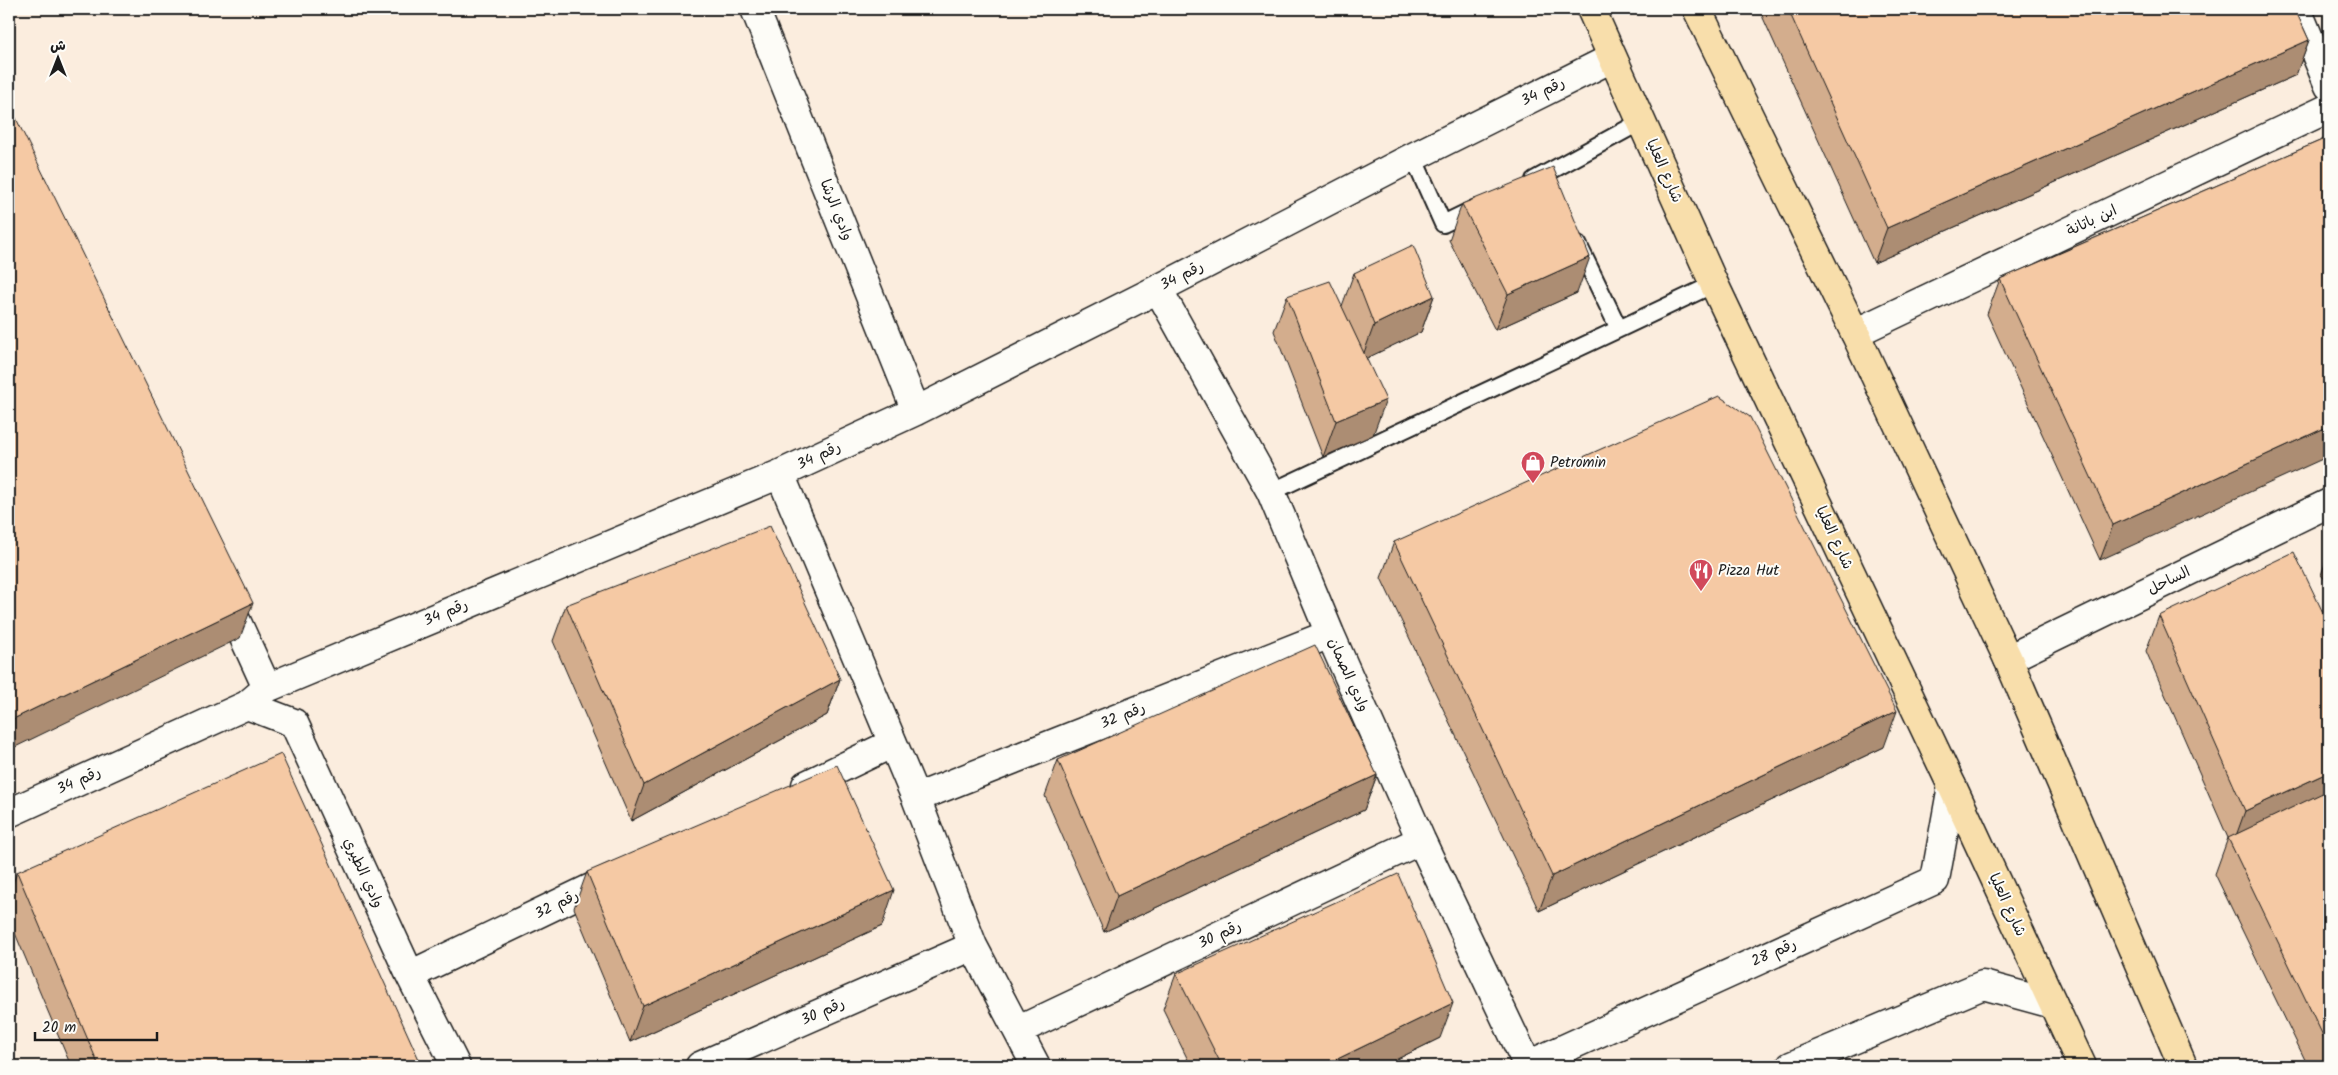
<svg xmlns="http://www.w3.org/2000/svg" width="2338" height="1075" font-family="Kalam,'Playpen Sans Arabic',sans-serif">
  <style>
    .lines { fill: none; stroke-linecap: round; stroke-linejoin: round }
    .lane-casing { stroke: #1c1c1c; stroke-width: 20 }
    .street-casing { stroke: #1c1c1c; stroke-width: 31 }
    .primary-casing { stroke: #1c1c1c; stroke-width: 31 }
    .lane { stroke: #fdfcf7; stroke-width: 16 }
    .street { stroke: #fdfcf7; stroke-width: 28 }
    .primary { stroke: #f8deab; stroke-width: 28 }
    .wall { fill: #d3ad8d; stroke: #1c1c1c }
    .shaded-wall { fill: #ac8d73; stroke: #1c1c1c }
    .building { fill: #f5c9a4; stroke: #1c1c1c }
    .labels { text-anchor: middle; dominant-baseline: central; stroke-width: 4; stroke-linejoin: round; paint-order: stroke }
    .street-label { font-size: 15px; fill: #1c1c1c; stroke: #fdfcf7 }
    .poi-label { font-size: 15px; fill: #1c1c1c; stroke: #fdfcf7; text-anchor: start }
  </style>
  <rect width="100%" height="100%" fill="#fbedde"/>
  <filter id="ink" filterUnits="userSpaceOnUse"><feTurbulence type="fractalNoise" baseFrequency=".02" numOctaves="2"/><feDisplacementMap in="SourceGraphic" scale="10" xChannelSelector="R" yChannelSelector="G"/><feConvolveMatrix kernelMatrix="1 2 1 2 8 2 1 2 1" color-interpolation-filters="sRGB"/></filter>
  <g filter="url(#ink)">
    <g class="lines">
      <defs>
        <path id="lane" d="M1413,157L1443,224L1476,208
          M1534,180L1642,121
          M1578,244L1619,329L1714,284
          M1271,492L1619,329"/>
        <path id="street" d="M755,9L916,411
          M2297,9L2329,86
          M1158,289L1271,492L1330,634L1421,840L1528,1066
          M1855,333L2329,108
          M780,474L916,798L973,946L1036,1066
          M226,598L267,688
          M2008,659L2329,503
          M247,705L294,723L410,975L456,1066
          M806,785L893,743
          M916,798L1330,634
          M9,813L247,705L267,688L780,474L916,411L1158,289L1413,157L1612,58
          M410,975L614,877
          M1019,1030L1421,840
          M700,1066L973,946
          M1526,1066L1935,880L1952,786
          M1791,1066L1983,985L2053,1004"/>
        <path id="primary" d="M1591,9L1714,284L1952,786L2082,1066
          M1697,9L1855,333L2008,659L2183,1066"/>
      </defs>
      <!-- lane casing -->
      <use href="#lane" class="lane-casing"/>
      <!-- street casing -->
      <use href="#street" class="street-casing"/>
      <!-- primary casing -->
      <use href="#primary" class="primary-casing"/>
      <!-- lane -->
      <use href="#lane" class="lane"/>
      <!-- street -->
      <use href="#street" class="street"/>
      <!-- primary -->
      <use href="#primary" class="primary"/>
    </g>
    <!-- wall -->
    <path class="wall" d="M1759,9H2295L2309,40L2296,75L1874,263Z
      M2329,137L2100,560L1987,314L2000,279Z
      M1462,204L1577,293L1495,330L1449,240Z
      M1354,273L1434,296L1421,332L1366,358L1373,435L1323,457L1274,331L1287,296L1342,306Z
      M1394,542L1884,747L1539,911L1381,578Z
      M2329,552V584L2321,575Z
      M566,605L840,679L827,715L631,821L553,641Z
      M2159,616L2329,625V1066H2308L2215,874L2228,838L2146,651Z
      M1058,760L1377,775L1364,810L1104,932L1045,796Z
      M17,872L422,1066H71L9,919V894Z
      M587,872L882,926L630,1042L574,908Z
      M1176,974L1440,1038L1383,1066H1191L1163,1009Z"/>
    <!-- shaded-wall -->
    <path class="shaded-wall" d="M2309,40L2296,75L1874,263L1887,228Z
      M1590,257L1577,293L1495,330L1508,294Z
      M1434,296L1421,332L1361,361L1374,325Z
      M1386,400L1373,435L1323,457L1336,421Z
      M2329,426V456L2100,560L2113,525Z
      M253,603L240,638L9,750V721Z
      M840,679L827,715L631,821L644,785Z
      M1897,711L1884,747L1539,911L1552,876Z
      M2329,772V801L2232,847L2245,811Z
      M1377,775L1364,810L1104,932L1117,896Z
      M894,890L882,926L630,1042L643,1006Z
      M1453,1003L1440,1038L1383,1066H1323Z
      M2329,1054V1066H2325Z"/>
    <!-- building -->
    <path class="building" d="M1788,9H2295L2309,40L1887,228Z
      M9,104L253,603L9,721Z
      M2329,137V426L2113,525L2000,279Z
      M1553,167L1590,257L1508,294L1462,204Z
      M1413,245L1434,296L1374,325L1354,273Z
      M1330,281L1386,400L1336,421L1287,296Z
      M1719,396L1750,417L1897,711L1552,876L1394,542Z
      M770,526L840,679L644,785L566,605Z
      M2294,552L2329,625V772L2245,811L2159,616Z
      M1315,645L1377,775L1117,896L1058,760Z
      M281,754L422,1066H99L17,872Z
      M837,765L894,890L643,1006L587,872Z
      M2329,790V1048L2228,838Z
      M1398,874L1453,1003L1323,1066H1222L1176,974Z"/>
  </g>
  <!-- icons -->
  <defs>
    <symbol id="shop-pin" viewBox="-11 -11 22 30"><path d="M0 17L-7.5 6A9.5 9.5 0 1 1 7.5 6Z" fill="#d1495b" stroke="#fdfcf7"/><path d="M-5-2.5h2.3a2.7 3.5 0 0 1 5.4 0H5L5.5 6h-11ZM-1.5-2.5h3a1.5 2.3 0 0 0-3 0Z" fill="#fff"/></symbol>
    <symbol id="restaurant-pin" viewBox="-11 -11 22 30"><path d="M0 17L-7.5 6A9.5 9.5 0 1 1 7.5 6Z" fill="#d1495b" stroke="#fdfcf7"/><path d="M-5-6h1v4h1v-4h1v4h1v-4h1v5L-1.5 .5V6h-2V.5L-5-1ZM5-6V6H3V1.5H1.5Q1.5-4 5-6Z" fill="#fff"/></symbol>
  </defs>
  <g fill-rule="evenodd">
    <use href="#shop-pin" x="1519" y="449" width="28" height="38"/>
    <use href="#restaurant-pin" x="1687" y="557" width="28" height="38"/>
  </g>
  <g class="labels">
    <!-- street labels -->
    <g class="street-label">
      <text transform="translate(1543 92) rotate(-26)">رقم 34</text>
      <text transform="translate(1664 171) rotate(66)">شارع العليا</text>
      <text transform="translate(836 210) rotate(68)">وادي الرشا</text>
      <text transform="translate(2092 221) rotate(-25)">ابن باتانة</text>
      <text transform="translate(1182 276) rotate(-27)">رقم 34</text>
      <text transform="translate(819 456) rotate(-25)">رقم 34</text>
      <text transform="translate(1834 538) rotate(65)">شارع العليا</text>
      <text transform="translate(2169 581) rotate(-26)">الساحل</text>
      <text transform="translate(446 613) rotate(-23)">رقم 34</text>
      <text transform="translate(1348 675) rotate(66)">وادي الصمان</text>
      <text transform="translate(1123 716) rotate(-22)">رقم 32</text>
      <text transform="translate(79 781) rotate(-24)">رقم 34</text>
      <text transform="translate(363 873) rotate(65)">وادي الطيري</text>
      <text transform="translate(557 905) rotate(-26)">رقم 32</text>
      <text transform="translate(2007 905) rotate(65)">شارع العليا</text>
      <text transform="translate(1220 935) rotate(-25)">رقم 30</text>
      <text transform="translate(1774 953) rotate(-24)">رقم 28</text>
      <text transform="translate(823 1012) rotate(-24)">رقم 30</text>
    </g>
    <!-- poi labels -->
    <g class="poi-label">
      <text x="1550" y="463">Petromin</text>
      <text x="1718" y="571">Pizza Hut</text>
    </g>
  </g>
  <!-- margin -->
  <rect width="2338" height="1075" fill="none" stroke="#fdfcf7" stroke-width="30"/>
  <rect x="15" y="15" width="2308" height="1045" fill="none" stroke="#1c1c1c" stroke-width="2" filter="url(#ink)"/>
  <!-- north arrow -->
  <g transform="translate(58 58)" stroke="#fdfcf7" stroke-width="4" paint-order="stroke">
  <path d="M0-4L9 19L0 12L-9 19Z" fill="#1c1c1c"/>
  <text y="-8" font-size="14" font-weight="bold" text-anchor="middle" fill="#1c1c1c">ش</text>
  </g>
  <!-- scale -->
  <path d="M35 1032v8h122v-8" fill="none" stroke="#1c1c1c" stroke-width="2.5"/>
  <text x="42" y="1032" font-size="15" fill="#1c1c1c" stroke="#fdfcf7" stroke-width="4" paint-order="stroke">20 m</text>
</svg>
